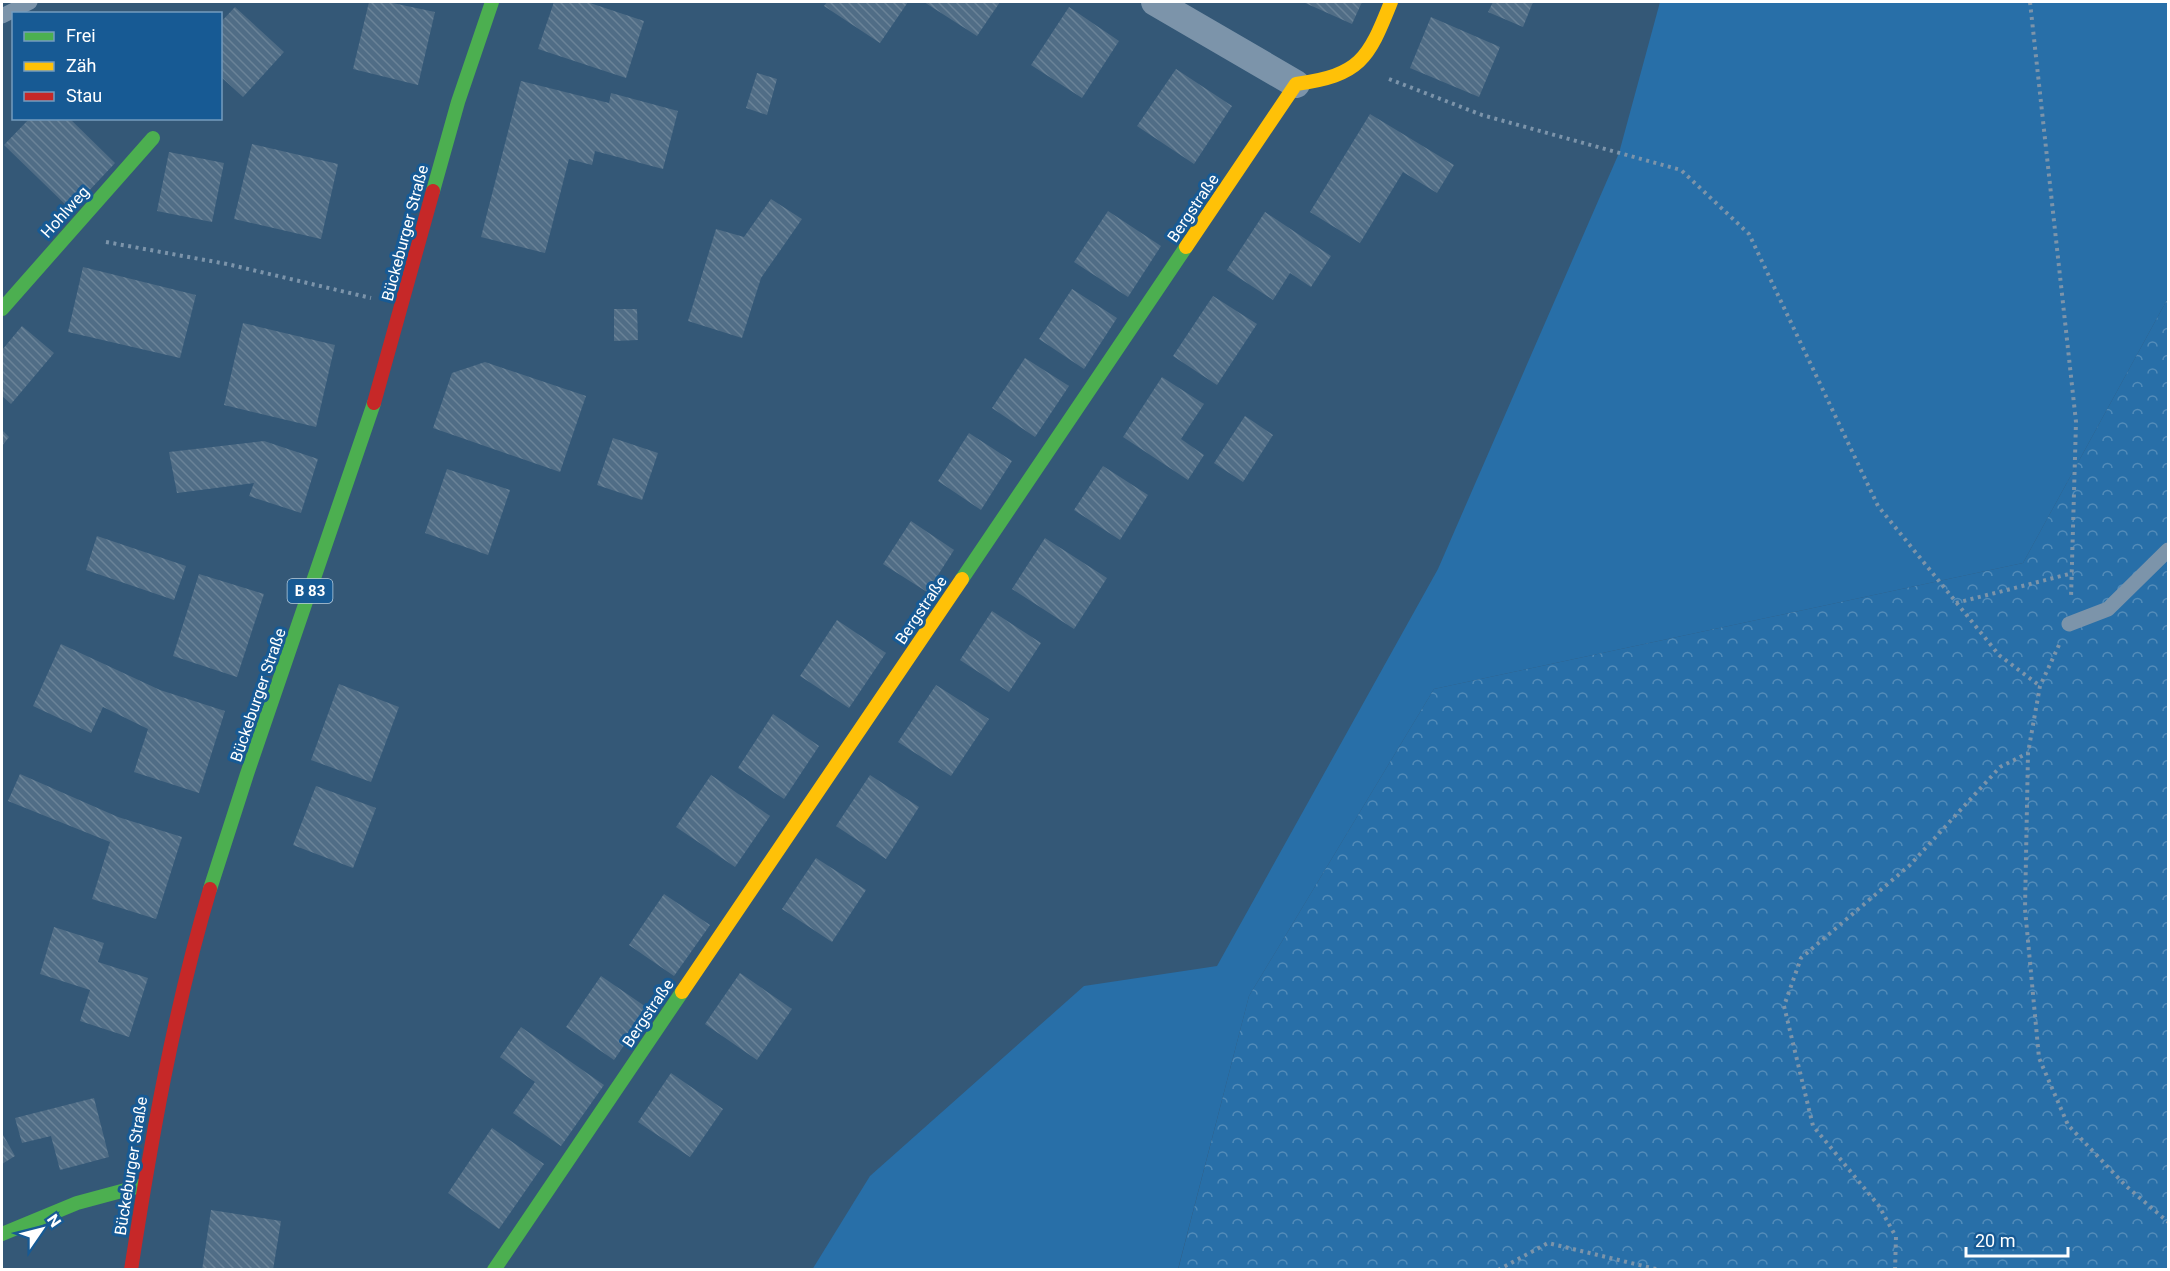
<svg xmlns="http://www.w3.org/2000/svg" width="2170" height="1271" font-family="Roboto,sans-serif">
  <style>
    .grass { fill: #286fa8 }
    .forest { fill: url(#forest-crowns) }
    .building { fill: url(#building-back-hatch) }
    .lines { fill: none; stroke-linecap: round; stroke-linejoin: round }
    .path { stroke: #7c94aa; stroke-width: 4; stroke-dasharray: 3 4.5; stroke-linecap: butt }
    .lane { stroke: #7c94aa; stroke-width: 15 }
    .street { stroke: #7c94aa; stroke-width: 28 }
    .fast { stroke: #4caf50; stroke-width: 14 }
    .slow { stroke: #ffc107; stroke-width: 14 }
    .jam { stroke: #c62828; stroke-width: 14 }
    .labels { text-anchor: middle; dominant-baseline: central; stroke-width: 6; stroke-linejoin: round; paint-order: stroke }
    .shield { fill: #175a94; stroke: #b9cedf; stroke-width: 1.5 }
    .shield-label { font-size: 15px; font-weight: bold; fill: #fff }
    .street-label { font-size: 16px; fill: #fff; stroke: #175a94 }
  </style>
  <defs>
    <pattern id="forest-crowns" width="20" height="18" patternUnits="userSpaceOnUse" patternTransform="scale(1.5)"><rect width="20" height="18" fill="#286fa8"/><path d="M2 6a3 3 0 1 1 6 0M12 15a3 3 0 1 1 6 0" fill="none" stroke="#538cb9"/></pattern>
    <pattern id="building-back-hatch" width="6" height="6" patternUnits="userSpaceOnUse" patternTransform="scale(1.5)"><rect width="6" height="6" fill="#506d86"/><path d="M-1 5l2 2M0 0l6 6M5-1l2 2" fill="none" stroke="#6a8398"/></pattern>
  </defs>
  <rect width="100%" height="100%" fill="#345877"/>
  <!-- grass -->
  <path class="grass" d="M1660,2H2168V298L2023,563L1434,689L1249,996L1178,1269L812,1270L870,1176L1084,986L1217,966L1438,569L1619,153Z"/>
  <!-- forest -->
  <path class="forest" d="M2168,298V1269L1178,1270L1249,996L1434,689L2023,563Z"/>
  <!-- building -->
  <path class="building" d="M369,2H388L435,12L418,85L353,69Z
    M554,2H587L644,21L626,78L538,49Z
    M827,2H908L880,43L824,6Z
    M924,2H1000L977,36Z
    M1303,2H1362L1352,24Z
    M1493,2H1533L1523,27L1488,12Z
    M235,7L284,52L243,97L220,76V23Z
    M1069,7L1119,41L1082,98L1031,65Z
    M1431,17L1500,47L1479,97L1410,68Z
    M1176,69L1232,106L1194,164L1137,126Z
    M757,73L777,79L767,115L746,108Z
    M521,81L609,103L611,93L678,111L663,169L595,151L592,165L569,159L545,253L481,237Z
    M1370,114L1454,165L1437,193L1403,172L1360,243L1310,212Z
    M30,118H69L115,163L71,210L4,145Z
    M252,144L338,164L321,239L234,219Z
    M169,152L224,163L212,222L157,211Z
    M771,199L802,219L761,278L742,338L688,321L716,229L744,237Z
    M1108,211L1161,246L1128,297L1074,262Z
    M1265,212L1331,256L1311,287L1290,273L1273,300L1227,270Z
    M83,267L196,295L180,358L68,332Z
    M1072,289L1117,318L1084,369L1039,339Z
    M1213,296L1257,324L1217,385L1173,356Z
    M614,309H637L638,340L614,341Z
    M243,323L335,345L316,427L224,405Z
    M22,326L54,353L11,404L2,396V350Z
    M1025,358L1069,386L1035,437L992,408Z
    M485,362L586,396L560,472L433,428L452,373Z
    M1162,377L1204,404L1181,439L1204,455L1188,480L1123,437Z
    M1245,416L1273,435L1243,482L1214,463Z
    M2,430L9,437L2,446Z
    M969,433L1012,461L981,510L938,481Z
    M613,438L658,453L642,500L597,485Z
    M264,441L318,459L301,513L249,496L254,483L177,493L169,452Z
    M1103,466L1148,495L1120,540L1074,510Z
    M447,469L510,490L488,555L425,533Z
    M911,521L954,550L927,592L883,564Z
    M97,536L186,566L174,600L86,570Z
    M1045,538L1107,578L1074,629L1012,589Z
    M199,574L264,594L237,677L173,656Z
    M992,611L1041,643L1009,692L960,660Z
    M837,620L886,653L849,708L800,676Z
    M61,644L160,690L225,711L199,793L134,772L148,729L103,707L91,733L33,706Z
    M339,684L399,707L371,782L311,760Z
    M936,685L989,719L951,776L898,742Z
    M773,714L819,746L784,799L738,768Z
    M20,774L118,817L182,837L156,919L92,899L110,842L8,801Z
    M711,775L770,816L735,867L676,827Z
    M870,775L919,807L886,859L836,826Z
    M316,786L376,808L353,868L293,845Z
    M816,858L866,890L832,942L782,909Z
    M664,894L710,925L674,976L629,945Z
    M54,927L104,943L98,962L148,978L129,1037L80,1021L90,990L40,974Z
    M740,973L792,1009L757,1060L705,1024Z
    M601,976L649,1009L614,1060L566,1027Z
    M521,1027L604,1085L561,1146L513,1113L535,1082L500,1057Z
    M671,1073L723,1109L690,1157L638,1122Z
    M94,1098L109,1157L60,1170L51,1136L22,1143L15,1118Z
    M492,1128L544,1164L499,1229L448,1193Z
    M2,1133L15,1156L2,1164Z
    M211,1210L281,1221L273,1270H202Z"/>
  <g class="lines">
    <!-- path -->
    <path class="path" d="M2030,2L2076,422L2071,598
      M1389,79L1482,115L1681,170L1749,234L1878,506L1999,655L2040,686
      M106,242L227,264L371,298
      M1956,603L2073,573
      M2059,645L2040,686L2028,753L2025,909L2039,1058L2068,1125L2126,1186L2168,1222
      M1498,1270L1548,1243L1660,1270
      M1895,1270L1896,1237L1879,1206L1813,1126L1784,1006L1801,958L1910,865L2000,767L2028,753"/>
    <!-- lane -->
    <path class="lane" d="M2,16L30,2
      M2069,624L2108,609L2168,550"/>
    <!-- street -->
    <path class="street" d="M1155,2L1296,84"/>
    <!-- fast -->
    <path class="fast" d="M433,191L458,102L492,2
      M2,309L153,138
      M962,579L1186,247
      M210,889L247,774L374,403
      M2,1234L77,1203L144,1185
      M494,1270L682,992"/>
    <!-- slow -->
    <path class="slow" d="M1186,247L1296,84C1360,75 1368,60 1391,2
      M682,992L962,579"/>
    <!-- jam -->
    <path class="jam" d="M374,403L433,191
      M131,1270C151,1141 173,1014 210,889"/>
  </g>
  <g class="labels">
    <!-- shield labels -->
    <rect class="shield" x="287.5" y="579" width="45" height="24" rx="4.5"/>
    <g class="shield-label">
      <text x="310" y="591">B 83</text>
    </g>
    <!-- street labels -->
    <g class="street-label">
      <text transform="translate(1193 208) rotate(-56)">Bergstraße</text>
      <text transform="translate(65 212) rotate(-48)">Hohlweg</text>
      <text transform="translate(405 233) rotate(-75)">Bückeburger Straße</text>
      <text transform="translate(921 610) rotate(-56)">Bergstraße</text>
      <text transform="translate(258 695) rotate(-71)">Bückeburger Straße</text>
      <text transform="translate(648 1013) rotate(-56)">Bergstraße</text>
      <text transform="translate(131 1166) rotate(-81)">Bückeburger Straße</text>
    </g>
  </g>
  <!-- border -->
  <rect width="2170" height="1271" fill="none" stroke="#ffffff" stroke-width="6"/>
  <!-- legend -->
  <rect x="12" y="12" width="210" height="108" fill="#175a94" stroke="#749cbf" stroke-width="1.5"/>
  <rect x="24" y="32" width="30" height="9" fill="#4caf50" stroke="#749cbf" stroke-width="1.5"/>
  <text x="66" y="42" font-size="18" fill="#ffffff">Frei</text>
  <rect x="24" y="62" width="30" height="9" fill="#ffc107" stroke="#749cbf" stroke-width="1.5"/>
  <text x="66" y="72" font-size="18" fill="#ffffff">Zäh</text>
  <rect x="24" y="92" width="30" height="9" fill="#c62828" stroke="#749cbf" stroke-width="1.5"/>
  <text x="66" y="102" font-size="18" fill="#ffffff">Stau</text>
  <!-- north arrow -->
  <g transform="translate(42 1229) rotate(55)" stroke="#175a94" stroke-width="4.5" paint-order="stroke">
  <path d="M0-4.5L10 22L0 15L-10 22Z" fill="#ffffff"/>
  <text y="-9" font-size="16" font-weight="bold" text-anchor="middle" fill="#ffffff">N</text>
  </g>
  <!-- scale -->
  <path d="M1966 1247v9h102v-9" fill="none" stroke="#ffffff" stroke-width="3"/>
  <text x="1975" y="1247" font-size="18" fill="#ffffff" stroke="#175a94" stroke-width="4.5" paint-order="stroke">20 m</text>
</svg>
